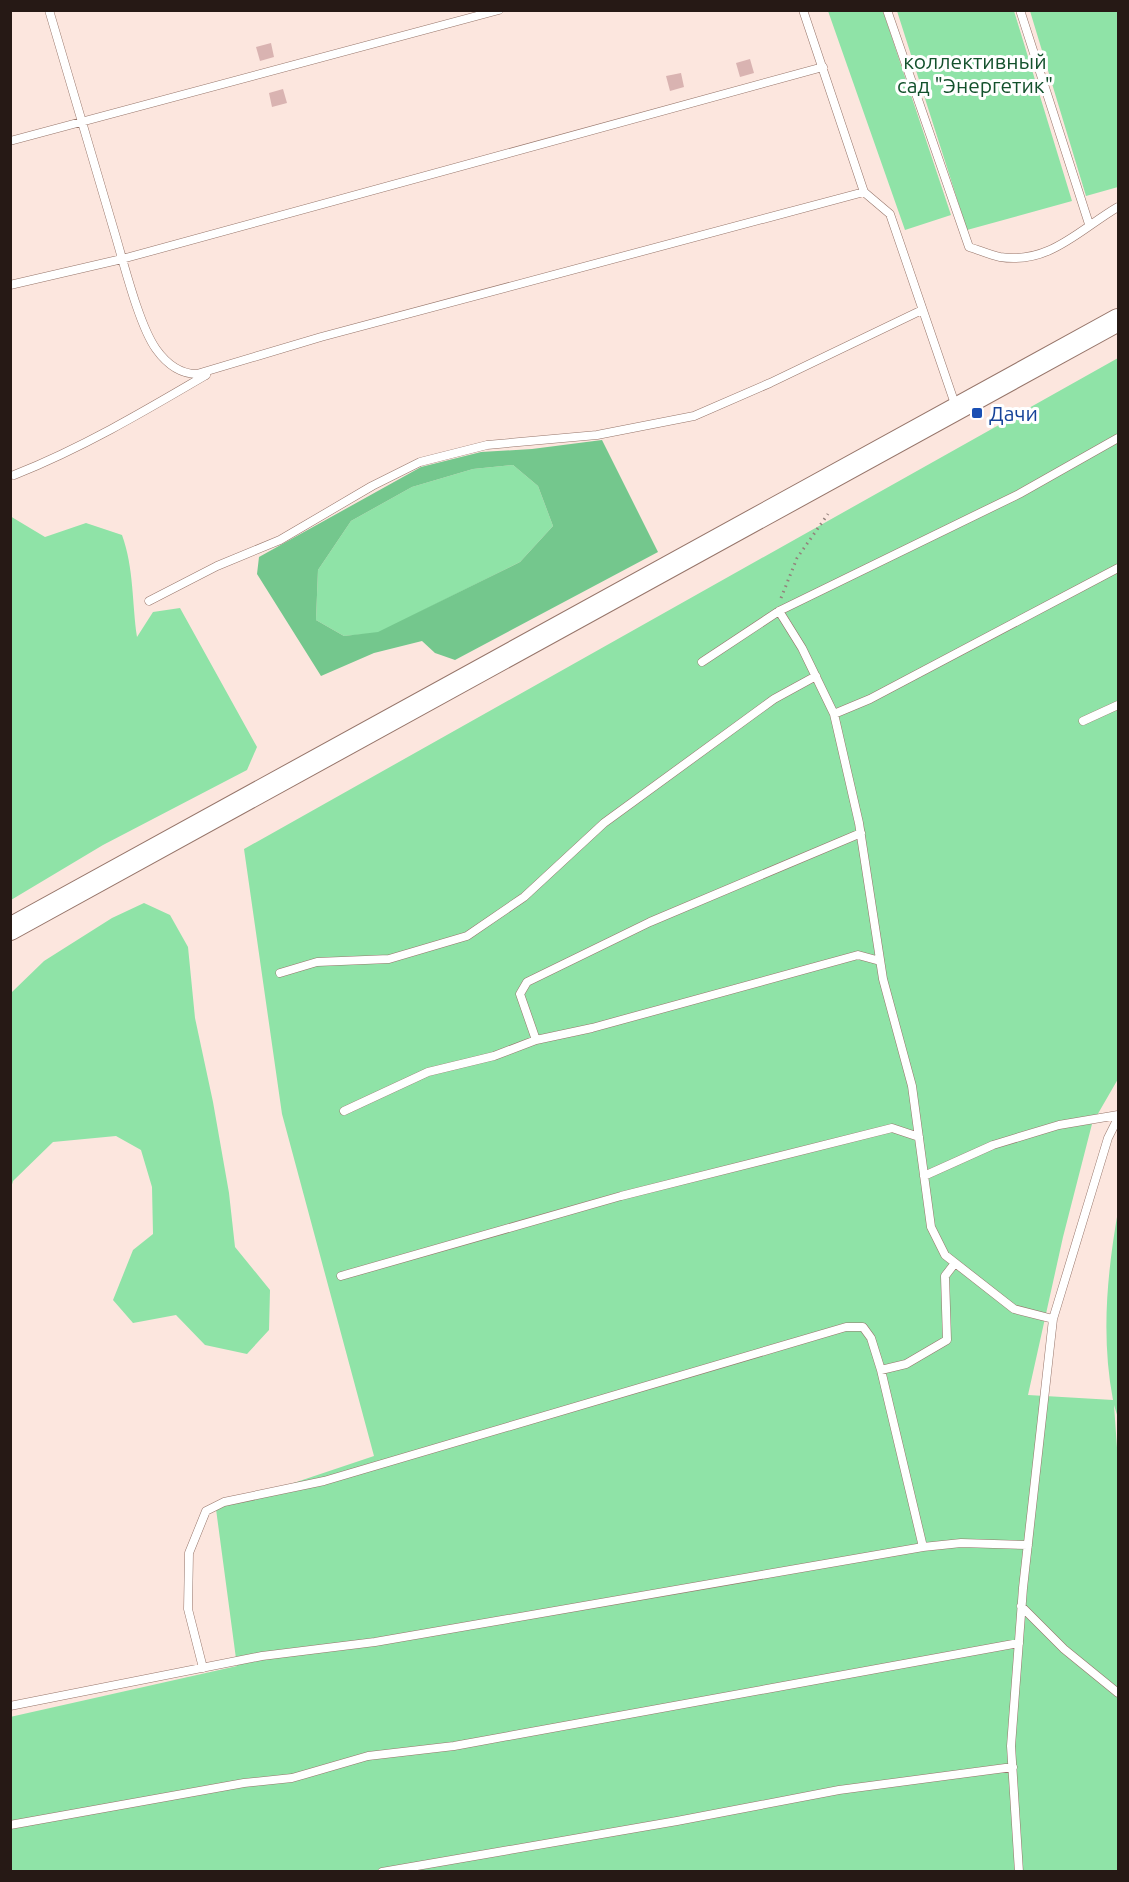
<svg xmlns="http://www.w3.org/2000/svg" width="1129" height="1882" font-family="Ubuntu,sans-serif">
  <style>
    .green { fill: #8fe3a7 }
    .forest { fill: #74c78d; fill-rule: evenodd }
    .building { fill: #d9b3b1 }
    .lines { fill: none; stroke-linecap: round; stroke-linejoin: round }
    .lane-casing { stroke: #96756a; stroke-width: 9 }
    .secondary-casing { stroke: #96756a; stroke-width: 24 }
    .path { stroke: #93817b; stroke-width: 3; stroke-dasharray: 1.5 4.5; stroke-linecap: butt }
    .lane { stroke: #fff; stroke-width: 8 }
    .secondary { stroke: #fff; stroke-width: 22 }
    .transit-dot { fill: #1a4fb4; stroke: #fff; stroke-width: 2 }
    .labels { text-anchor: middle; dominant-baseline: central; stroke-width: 6; stroke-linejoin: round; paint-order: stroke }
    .park-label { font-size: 21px; fill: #13512c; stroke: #fff }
    .transit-label { font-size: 21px; fill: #164399; stroke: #fff; text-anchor: start }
  </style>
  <rect width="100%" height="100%" fill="#fce6de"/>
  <!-- green -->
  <path class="green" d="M828,11H883L951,215L905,230Z
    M897,11H1014L1072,201L967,230Z
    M1030,11H1118V187L1086,196Z
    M1118,358V1079L1092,1124L1063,1237L1028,1395L1113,1400C1101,1337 1107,1274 1118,1211V1418L1114,1405L1118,1462V1871H11L10,1717L237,1666L216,1509L374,1456L282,1114L244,849Z
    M513,465L538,486L553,526L520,562L378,633L344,636L316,620L318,570L351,521L412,487L473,469Z
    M10,516L45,537L86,523L122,535C134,568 132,603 137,637L153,612L180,608L257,747L247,770L103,845L11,900Z
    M144,903L170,915L188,947L195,1018L213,1102L229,1193L235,1247L270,1290L269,1330L247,1354L205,1345L176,1315L133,1323L113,1300L133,1250L153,1234L152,1187L141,1150L116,1136L53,1142L13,1181L11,1188V993L44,961L112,918Z"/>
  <!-- forest -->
  <path class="forest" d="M602,440L658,552L455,660L435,653L422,641L374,653L321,676L257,574L259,557L421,467L481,452L532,449ZM513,465L538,486L553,526L520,562L378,632L344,636L316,620L318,570L351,521L412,487L473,469Z"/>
  <!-- building -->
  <path class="building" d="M271,43L274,57L260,61L256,47Z
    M750,59L754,73L740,77L736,63Z
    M681,73L684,87L670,91L666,76Z
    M283,89L287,103L272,107L269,93Z"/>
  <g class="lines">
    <defs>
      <path id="lane" d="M49,10C71,85 93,159 115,234C124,264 139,325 156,349C166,363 180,374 197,374L321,337L864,192
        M803,10L864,192L890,214L956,407
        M887,10L969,247C979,250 990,255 1000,257C1049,265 1080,229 1118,207
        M1020,10L1089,224
        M10,141L499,10
        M10,285L122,259L823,67
        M14,475C82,448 143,412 206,375
        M149,601L217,566L280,540L372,486L420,462L487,445L597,435L694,416L770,383L922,310
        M779,611L802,648L834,714L870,699L1118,568
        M702,662L779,611L1019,494L1118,438
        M834,714L859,823L883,979L912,1086L931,1227L945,1255L1014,1309L1053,1319
        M1083,721L1118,705
        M280,973L317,962L389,959L467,936L524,897L604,823L774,699L816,676
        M536,1040L520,994L527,982L650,922L861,833
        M344,1111L428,1072L494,1056L536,1040L592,1028L858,955L880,961
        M924,1176L993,1145L1059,1125L1118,1115
        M341,1276L621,1196L892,1128L919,1137
        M881,1370L923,1547L961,1543L1028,1545
        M1021,1606L1064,1649L1118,1693
        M203,1668L188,1609L189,1553L206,1511L224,1502L324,1481L846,1327H863L871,1338L881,1370L906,1364L947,1340L945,1276L955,1263
        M10,1706L262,1656L375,1642L923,1547
        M10,1825L244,1783L292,1778L368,1756L454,1746L1019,1643
        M382,1872L677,1821L839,1790L1013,1767
        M1019,1872L1011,1746L1023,1588L1053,1319L1108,1138L1118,1118"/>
      <path id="secondary" d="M10,929L1118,320"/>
    </defs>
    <!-- lane casing -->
    <use href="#lane" class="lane-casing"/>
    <!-- secondary casing -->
    <use href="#secondary" class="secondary-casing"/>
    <!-- path -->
    <path class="path" d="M781,598L797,558L828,514"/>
    <!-- lane -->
    <use href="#lane" class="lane"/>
    <!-- secondary -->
    <use href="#secondary" class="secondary"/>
  </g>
  <!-- markers -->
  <rect class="transit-dot" x="971" y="407" width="12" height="12" rx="3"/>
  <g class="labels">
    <!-- park labels -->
    <g class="park-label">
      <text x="975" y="61">коллективный<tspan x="975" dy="24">сад "Энергетик"</tspan></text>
    </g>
    <!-- transit labels -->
    <g class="transit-label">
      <text x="989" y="413">Дачи</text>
    </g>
  </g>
  <!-- border -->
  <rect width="1129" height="1882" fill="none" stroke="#261915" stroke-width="24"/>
</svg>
